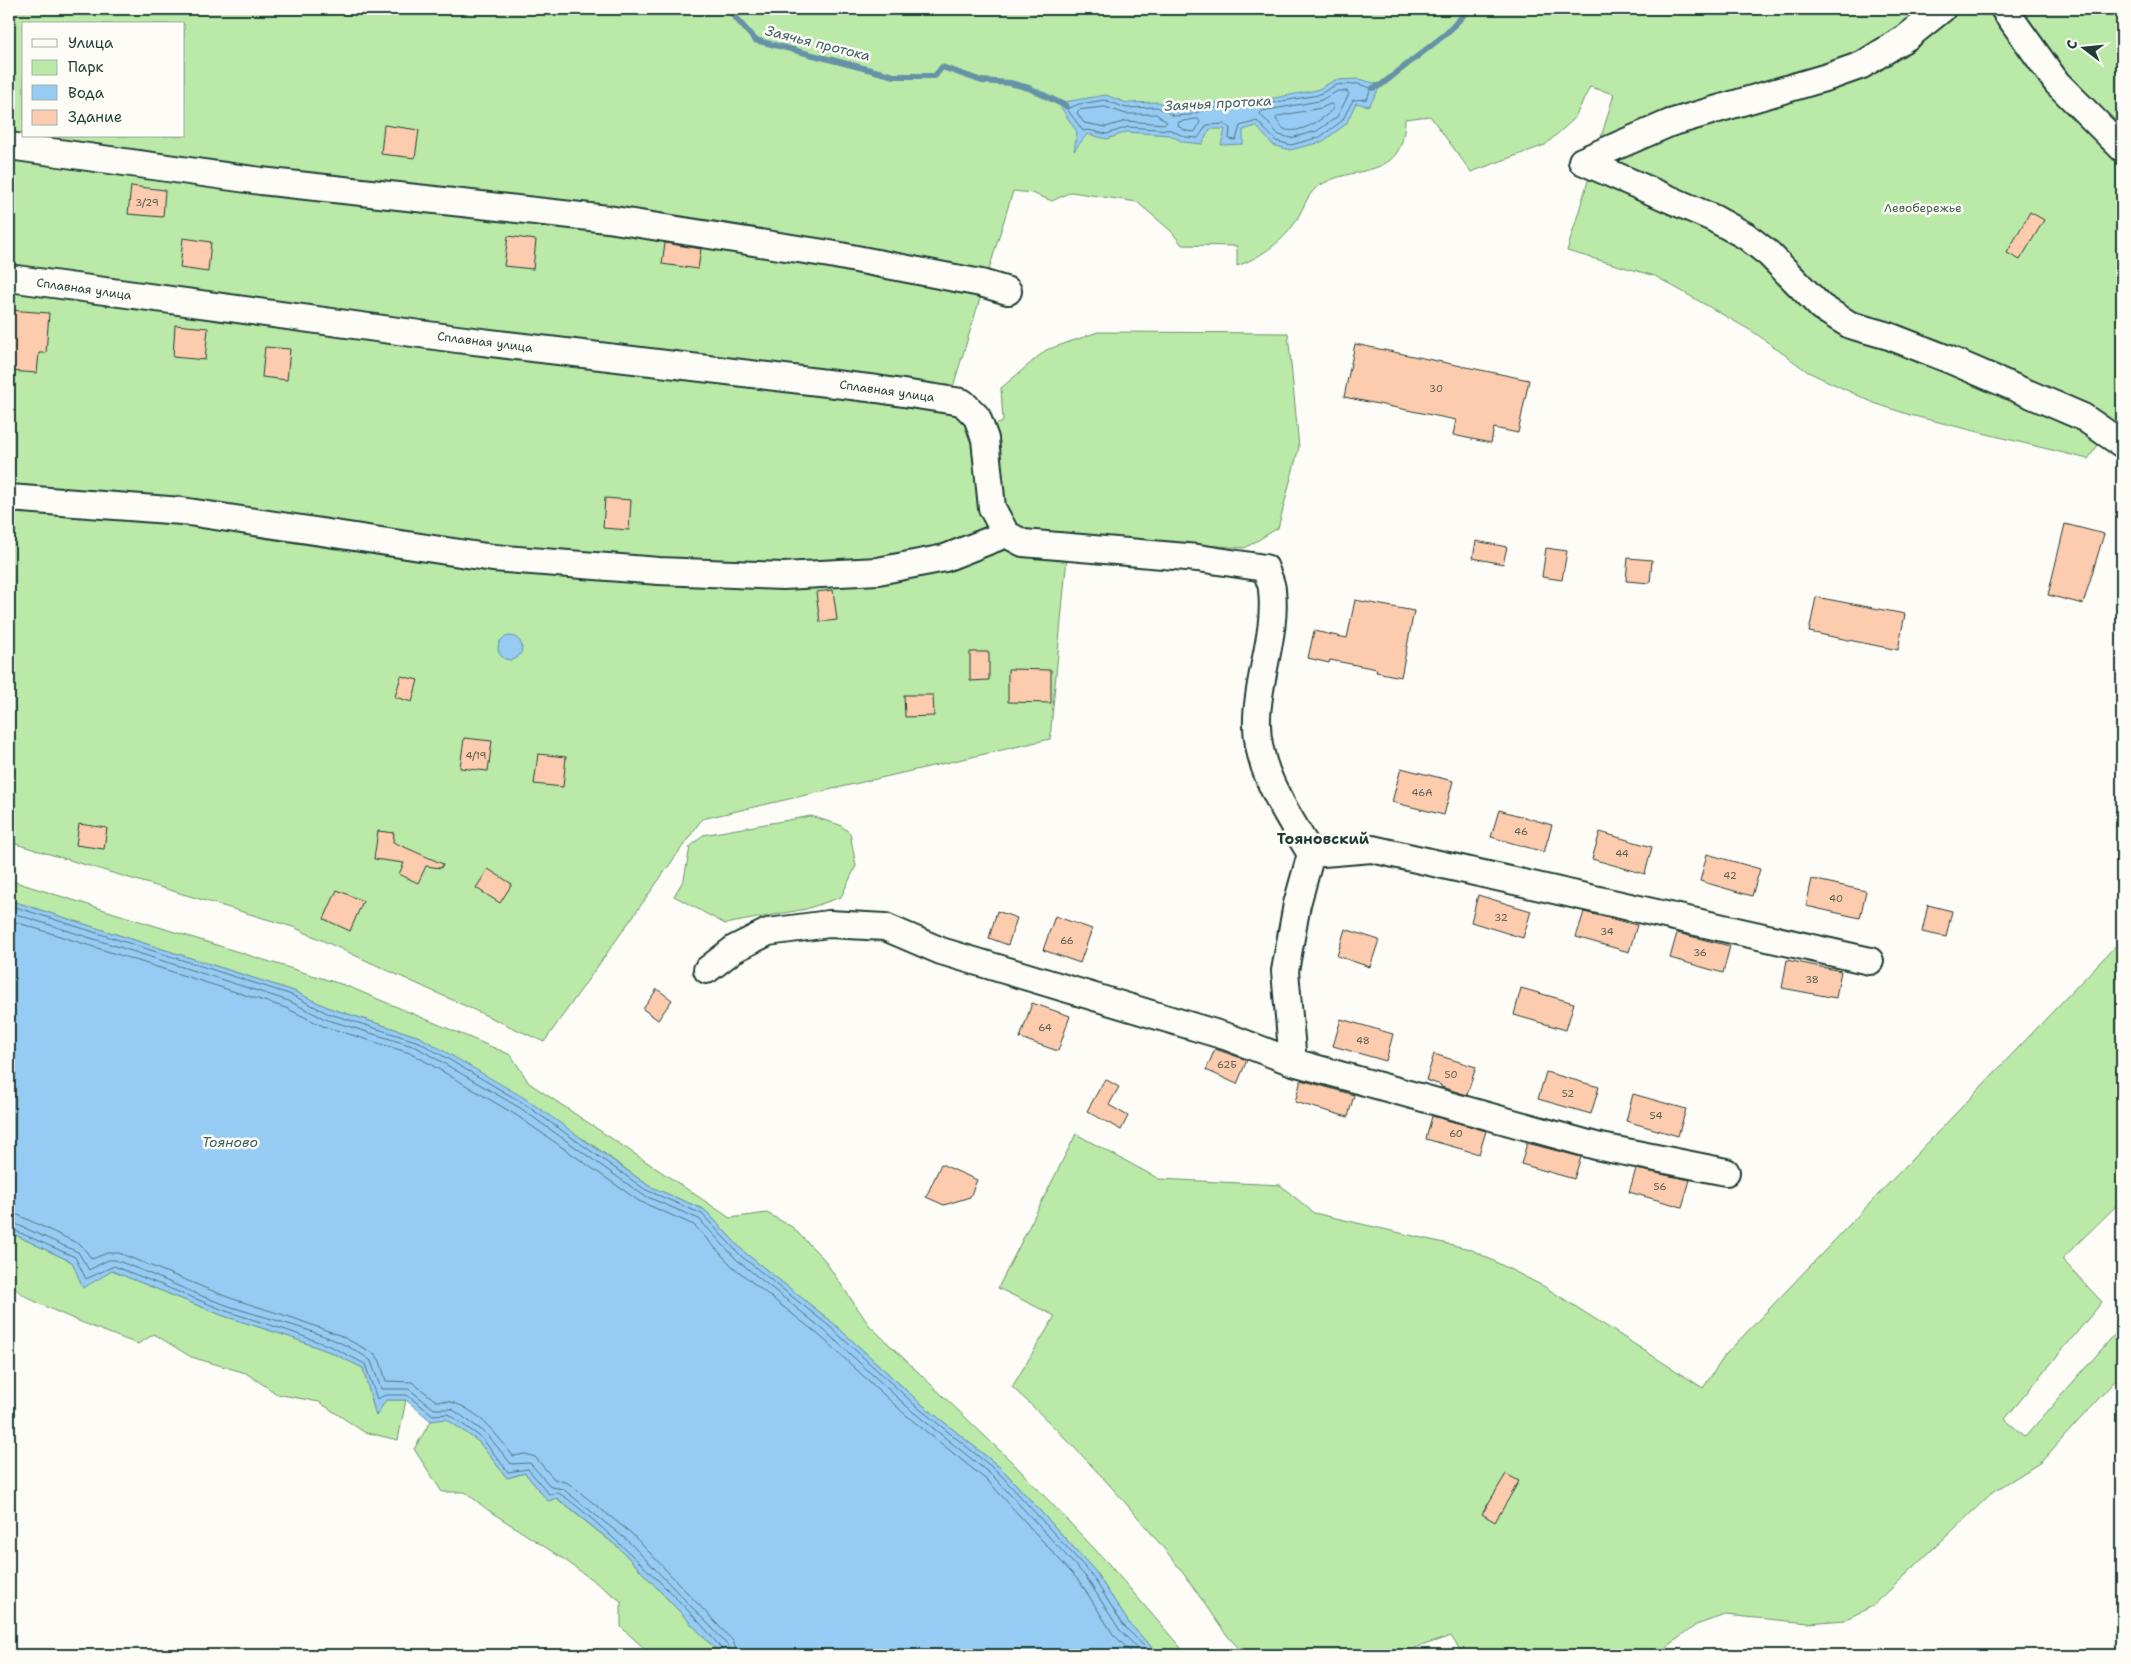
<svg xmlns="http://www.w3.org/2000/svg" width="2131" height="1664" font-family="'Shantell Sans',sans-serif">
  <style>
    .green { fill: #bae9a8; stroke: #6c936e; fill-rule: evenodd }
    .water { fill: #96cbf4; stroke: #6692a7 }
    .lines { fill: none; stroke-linecap: round; stroke-linejoin: round }
    .shore { stroke: #4f7681; stroke-width: 1 }
    .stream { stroke: #6692a7; stroke-width: 6 }
    .building { fill: #fdcbad; stroke: #1f3d34 }
    .minor-casing { stroke: #1f3d34; stroke-width: 30 }
    .minor { stroke: #fdfcf7; stroke-width: 26 }
    .labels { text-anchor: middle; dominant-baseline: central; stroke-width: 5; stroke-linejoin: round; paint-order: stroke }
    .number-label { font-size: 10px; fill: #566052 }
    .park-label { font-size: 12px; fill: #3e5f4b; stroke: #fdfcf7 }
    .street-label { font-size: 12px; fill: #1f3d34; stroke: #fdfcf7 }
    .water-label { font-size: 14px; font-style: italic; fill: #3d6064; stroke: #fdfcf7 }
    .quarter-label { font-size: 15px; font-weight: bold; fill: #1f3d34; stroke: #fdfcf7 }
  </style>
  <rect width="100%" height="100%" fill="#fdfcf7"/>
  <filter id="ink" filterUnits="userSpaceOnUse"><feTurbulence type="fractalNoise" baseFrequency=".02" numOctaves="2"/><feDisplacementMap in="SourceGraphic" scale="10" xChannelSelector="R" yChannelSelector="G"/><feConvolveMatrix kernelMatrix="1 2 1 2 8 2 1 2 1" color-interpolation-filters="sRGB"/></filter>
  <g filter="url(#ink)">
    <!-- green -->
    <path class="green" d="M9,9H2122V412L2088,459L1910,415L1874,403L1808,372L1755,333L1655,276L1567,251L1614,94L1590,87L1574,119L1545,145L1471,172L1430,116L1405,119C1404,185 1354,161 1316,188C1307,195 1301,214 1294,224C1283,242 1257,259 1237,266V246L1182,245L1171,231L1137,202L1071,192L1052,201L1032,193L1013,191L948,403L975,432L1003,422L1001,388L1046,350L1098,332L1288,333L1299,447L1278,528L1245,548L1069,535L1050,739L702,819L544,1042L293,927L9,842ZM24,24H184V136H24Z
      M811,816L840,825L850,833L856,866L841,897L806,909L725,924L674,896L684,879L690,847L703,835Z
      M9,880L347,986L511,1055L529,1083L730,1218L767,1213L792,1227L823,1258L869,1325L1014,1464L1107,1562L1187,1655H1159L1129,1623L1095,1571L1002,1469L919,1402L832,1322L744,1252L705,1210L649,1186L594,1146L420,1037L329,1008L294,991L9,900Z
      M2122,939V1200L2062,1259L2102,1302L2005,1419L2025,1437L2122,1326V1373L2041,1462L1993,1492L1873,1606L1844,1620L1809,1623L1725,1615L1696,1625L1667,1647L1660,1655H1463L1451,1636L1394,1655H1246C1224,1636 1210,1611 1193,1587C1181,1570 1169,1554 1156,1539C1112,1485 1063,1434 1012,1387L1055,1316L998,1288L1076,1134L1159,1179L1280,1185L1314,1213L1470,1249L1545,1287L1703,1388L1726,1354Z
      M9,1232L72,1262L112,1271L224,1316L287,1336L330,1352L363,1368L376,1416L385,1400H406L398,1440L364,1432L319,1402L277,1394L246,1373L191,1357L154,1334L138,1344C118,1337 23,1301 15,1288C5,1273 9,1250 9,1232Z
      M446,1418L479,1442L507,1478L525,1473L548,1501L556,1498L619,1548L721,1655H670L669,1651L646,1650L621,1627V1601L565,1560L488,1510L465,1492H442L414,1449L431,1421Z"/>
    <!-- water -->
    <path class="water" d="M1359,79L1381,85L1369,106L1356,103L1346,124L1322,142L1290,150L1273,145L1256,126L1243,130V144L1221,145L1225,129H1210L1202,144L1183,142L1170,135L1127,132L1107,139L1087,134L1074,151L1077,132L1058,103L1106,95L1127,103L1159,102L1175,111L1190,110L1208,103L1258,101L1317,90L1335,80Z
      M498 648a12 12 0 1 1 24 0a12 12 0 1 1-24 0Z
      M9,900L294,991L329,1008L420,1037L526,1099L649,1186L705,1210L744,1252L832,1322L919,1402L1002,1469L1095,1571L1129,1623L1159,1655H721L619,1548L557,1498L548,1501L525,1473L507,1478L479,1442L446,1419L431,1421L406,1400H386L376,1416L363,1368L330,1352L287,1336L224,1316L112,1271L83,1288L72,1262L9,1232Z"/>
    <g class="lines">
      <!-- shore -->
      <path class="shore" d="M1358,84L1371,88L1367,99L1353,100L1342,121L1320,137L1291,145L1276,141L1257,121L1240,126L1236,140L1229,139L1230,128L1224,124L1207,125L1198,138L1185,137L1171,130L1128,127L1107,134L1088,130L1083,131L1067,109L1079,104L1105,100L1126,108L1157,107L1174,116L1190,115L1209,108L1259,105L1318,95L1336,85Z
        M1338,91H1347L1349,94L1337,117L1317,131L1291,138L1279,135L1260,114L1262,111L1319,101Z
        M1331,104L1334,106C1329,118 1296,136 1284,129C1281,127 1278,122 1276,119L1278,116L1321,108Z
        M1105,107L1126,114H1156L1167,122L1165,124L1126,121L1106,127L1084,123L1077,113L1079,110Z
        M1198,119L1200,122L1195,132L1186,131L1178,126L1179,122Z
        M9,905L292,995L327,1013L419,1042L523,1103L646,1190L702,1214L741,1256L829,1326L916,1406L998,1472L1091,1574L1124,1626L1153,1655
        M9,912L289,1001L325,1019L416,1047L520,1108L643,1195L699,1219L737,1260L825,1331L912,1411L994,1477L1086,1577L1119,1629L1144,1655
        M9,920L286,1008L323,1026L413,1054L516,1115L639,1201L694,1225L732,1266L820,1336L907,1416L989,1482L1080,1582L1113,1634L1134,1655
        M9,1214L18,1215L81,1245L92,1259L107,1253H119L230,1298L293,1318L339,1335L375,1354L380,1361L386,1381L412,1382L436,1401C469,1398 495,1432 513,1456L525,1454L535,1457L554,1479L568,1483L631,1533L733,1641L738,1655
        M9,1221L78,1252L89,1270L108,1260H115C154,1274 190,1293 229,1306C270,1320 338,1334 371,1361L381,1389H409L434,1409H452L487,1434L511,1464L530,1463L551,1487L563,1489L627,1540L713,1629L729,1647L731,1655
        M9,1228L75,1257L86,1279L114,1266L226,1311L289,1331L332,1347L365,1364L377,1399L385,1395H407L433,1415L448,1414L482,1438L508,1472L528,1469L549,1494C553,1494 556,1492 560,1494C582,1505 723,1638 724,1655"/>
      <!-- stream -->
      <path class="stream" d="M728,9L755,40L894,76H935L942,67L982,81L1010,83L1029,88L1066,106
        M1373,88L1381,85L1447,33L1469,9"/>
    </g>
    <!-- building -->
    <path class="building" d="M384,125L419,130L415,158L381,154Z
      M131,186L165,190L163,217L128,214Z
      M2030,212L2044,220L2020,260L2007,253Z
      M508,236L536,240L533,269L504,266Z
      M183,238L211,242L208,272L180,268Z
      M665,243L701,249L698,269L662,264Z
      M9,310L49,313L46,353H39L37,373L9,371Z
      M175,325L208,328L205,360L173,357Z
      M1355,344L1529,380L1518,433L1494,428L1491,443L1453,435L1456,420L1344,397Z
      M265,347L290,349L287,380L262,377Z
      M605,498L631,500L629,530L603,528Z
      M2065,524L2104,534L2083,604L2048,595Z
      M1476,541L1507,547L1503,564L1473,558Z
      M1546,548L1567,551L1562,580L1542,577Z
      M1628,558L1652,560L1650,583L1626,581Z
      M833,590L837,620L820,622L816,592Z
      M1816,597L1905,614L1898,650L1809,632Z
      M1355,600L1414,611L1401,677L1376,672L1377,669L1330,660L1329,663L1308,658L1314,631L1347,638Z
      M970,652H989V680L970,681Z
      M1008,669L1051,670V703L1008,702Z
      M401,676L418,680L412,702L395,697Z
      M904,695H933L934,716L905,717Z
      M464,738L492,741L488,771L460,768Z
      M538,754L566,757L563,787L534,784Z
      M1401,768L1453,781L1444,815L1392,802Z
      M1499,810L1552,825L1544,852L1491,837Z
      M79,824L107,828L104,849L76,845Z
      M378,831L394,833L393,842L443,864L441,868L426,866L418,883L399,874L404,863L374,859Z
      M1600,832L1652,847L1645,874L1592,859Z
      M1707,854L1760,869L1752,896L1700,881Z
      M488,869L512,884L500,903L476,888Z
      M1812,879L1866,891L1860,918L1806,906Z
      M337,890L363,901L350,931L324,919Z
      M1478,895L1531,911L1523,938L1471,922Z
      M1928,905L1952,911L1946,937L1922,932Z
      M997,911L1017,918L1008,945L989,938Z
      M1584,912L1637,925L1629,952L1576,937Z
      M1055,916L1092,929L1080,963L1043,950Z
      M1345,929L1379,940L1370,967L1337,956Z
      M1677,933L1730,946L1723,973L1670,958Z
      M1787,960L1841,971L1836,998L1782,988Z
      M1521,988L1574,1003L1566,1030L1514,1015Z
      M657,989L672,1000L658,1020L643,1009Z
      M1032,1003L1070,1016L1058,1051L1020,1038Z
      M1341,1019L1393,1034L1386,1061L1333,1046Z
      M1215,1049L1247,1060L1237,1084L1206,1070Z
      M1434,1054L1476,1067L1467,1095L1441,1087V1085L1426,1080Z
      M1546,1072L1599,1087L1591,1114L1538,1099Z
      M1105,1079L1119,1087L1109,1105L1128,1116L1121,1130L1087,1111Z
      M1301,1080L1354,1095L1348,1117L1295,1102Z
      M1633,1094L1686,1109L1678,1136L1626,1121Z
      M1432,1116L1486,1131L1479,1154L1426,1139Z
      M1527,1143L1581,1157L1574,1179L1521,1164Z
      M941,1164L977,1180L970,1197L944,1205L926,1197Z
      M1636,1169L1690,1180L1682,1207L1629,1192Z
      M1506,1474L1519,1481L1495,1522L1482,1514Z"/>
    <g class="lines">
      <defs>
        <path id="minor" d="M2004,9L2057,83L2122,148
          M9,146L261,181L608,219L830,254L981,283L1008,291
          M1582,161L1713,218L1746,236L1769,254L1821,307L1850,325L1889,336L1948,359L2083,417L2122,444
          M1582,161L1670,123L1831,76L1862,65L1907,37L1942,9
          M9,278L457,339L877,389L962,402L977,417L985,439L992,508L1006,534L1023,543L1198,558L1265,568C1267,575 1272,583 1272,590C1277,633 1258,676 1257,718C1255,769 1286,812 1311,854L1297,904L1285,971L1293,1062L1596,1146L1726,1172
          M9,498L182,511L493,558L659,571L783,576L878,571L945,558L1006,534
          M1311,854L1372,849L1870,961
          M707,970L734,949L768,932L829,924L885,927L941,951L1228,1037L1293,1062"/>
      </defs>
      <!-- minor casing -->
      <use href="#minor" class="minor-casing"/>
      <!-- minor -->
      <use href="#minor" class="minor"/>
    </g>
  </g>
  <g class="labels">
    <!-- number labels -->
    <g class="number-label">
      <text x="147" y="202">3/29</text>
      <text x="1436" y="388">30</text>
      <text x="476" y="755">4/19</text>
      <text x="1422" y="792">46А</text>
      <text x="1521" y="831">46</text>
      <text x="1622" y="853">44</text>
      <text x="1730" y="875">42</text>
      <text x="1836" y="898">40</text>
      <text x="1501" y="917">32</text>
      <text x="1607" y="931">34</text>
      <text x="1067" y="940">66</text>
      <text x="1700" y="952">36</text>
      <text x="1812" y="979">38</text>
      <text x="1045" y="1027">64</text>
      <text x="1363" y="1040">48</text>
      <text x="1227" y="1064">62Б</text>
      <text x="1451" y="1074">50</text>
      <text x="1568" y="1093">52</text>
      <text x="1656" y="1115">54</text>
      <text x="1456" y="1133">60</text>
      <text x="1660" y="1186">56</text>
    </g>
    <!-- park labels -->
    <g class="park-label">
      <text x="1923" y="208">Левобережье</text>
    </g>
    <!-- street labels -->
    <g class="street-label">
      <text transform="translate(84 289) rotate(8)">Сплавная улица</text>
      <text transform="translate(485 342) rotate(7)">Сплавная улица</text>
      <text transform="translate(887 391) rotate(8)">Сплавная улица</text>
    </g>
    <!-- water labels -->
    <g class="water-label">
      <text transform="translate(818 43) rotate(14)">Заячья протока</text>
      <text transform="translate(1218 103) rotate(-3)">Заячья протока</text>
      <text x="230" y="1142">Тояново</text>
    </g>
    <!-- quarter labels -->
    <g class="quarter-label">
      <text x="1323" y="839">Тояновский</text>
    </g>
  </g>
  <!-- margin -->
  <rect width="2131" height="1664" fill="none" stroke="#fdfcf7" stroke-width="30"/>
  <rect x="15" y="15" width="2101" height="1634" fill="none" stroke="#1f3d34" stroke-width="2" filter="url(#ink)"/>
  <!-- legend -->
  <rect x="22" y="22" width="162" height="115" fill="#fdfcf7" stroke="#a4b0a9"/>
  <rect x="32" y="39" width="25" height="8" fill="#fdfcf7" stroke="#a4b0a9"/>
  <text x="68" y="48" font-size="15" fill="#1f3d34">Улица</text>
  <rect x="32" y="60" width="25" height="15" fill="#bae9a8" stroke="#a4b0a9"/>
  <text x="68" y="72" font-size="15" fill="#1f3d34">Парк</text>
  <rect x="32" y="85" width="25" height="15" fill="#96cbf4" stroke="#a4b0a9"/>
  <text x="68" y="98" font-size="15" fill="#1f3d34">Вода</text>
  <rect x="32" y="110" width="25" height="15" fill="#fdcbad" stroke="#a4b0a9"/>
  <text x="68" y="122" font-size="15" fill="#1f3d34">Здание</text>
  <!-- north arrow -->
  <g transform="translate(2084 48) rotate(286)" stroke="#fdfcf7" stroke-width="4" paint-order="stroke">
  <path d="M0-4L9 19L0 12L-9 19Z" fill="#1f3d34"/>
  <text y="-8" font-size="14" font-weight="bold" text-anchor="middle" fill="#1f3d34">С</text>
  </g>
</svg>
